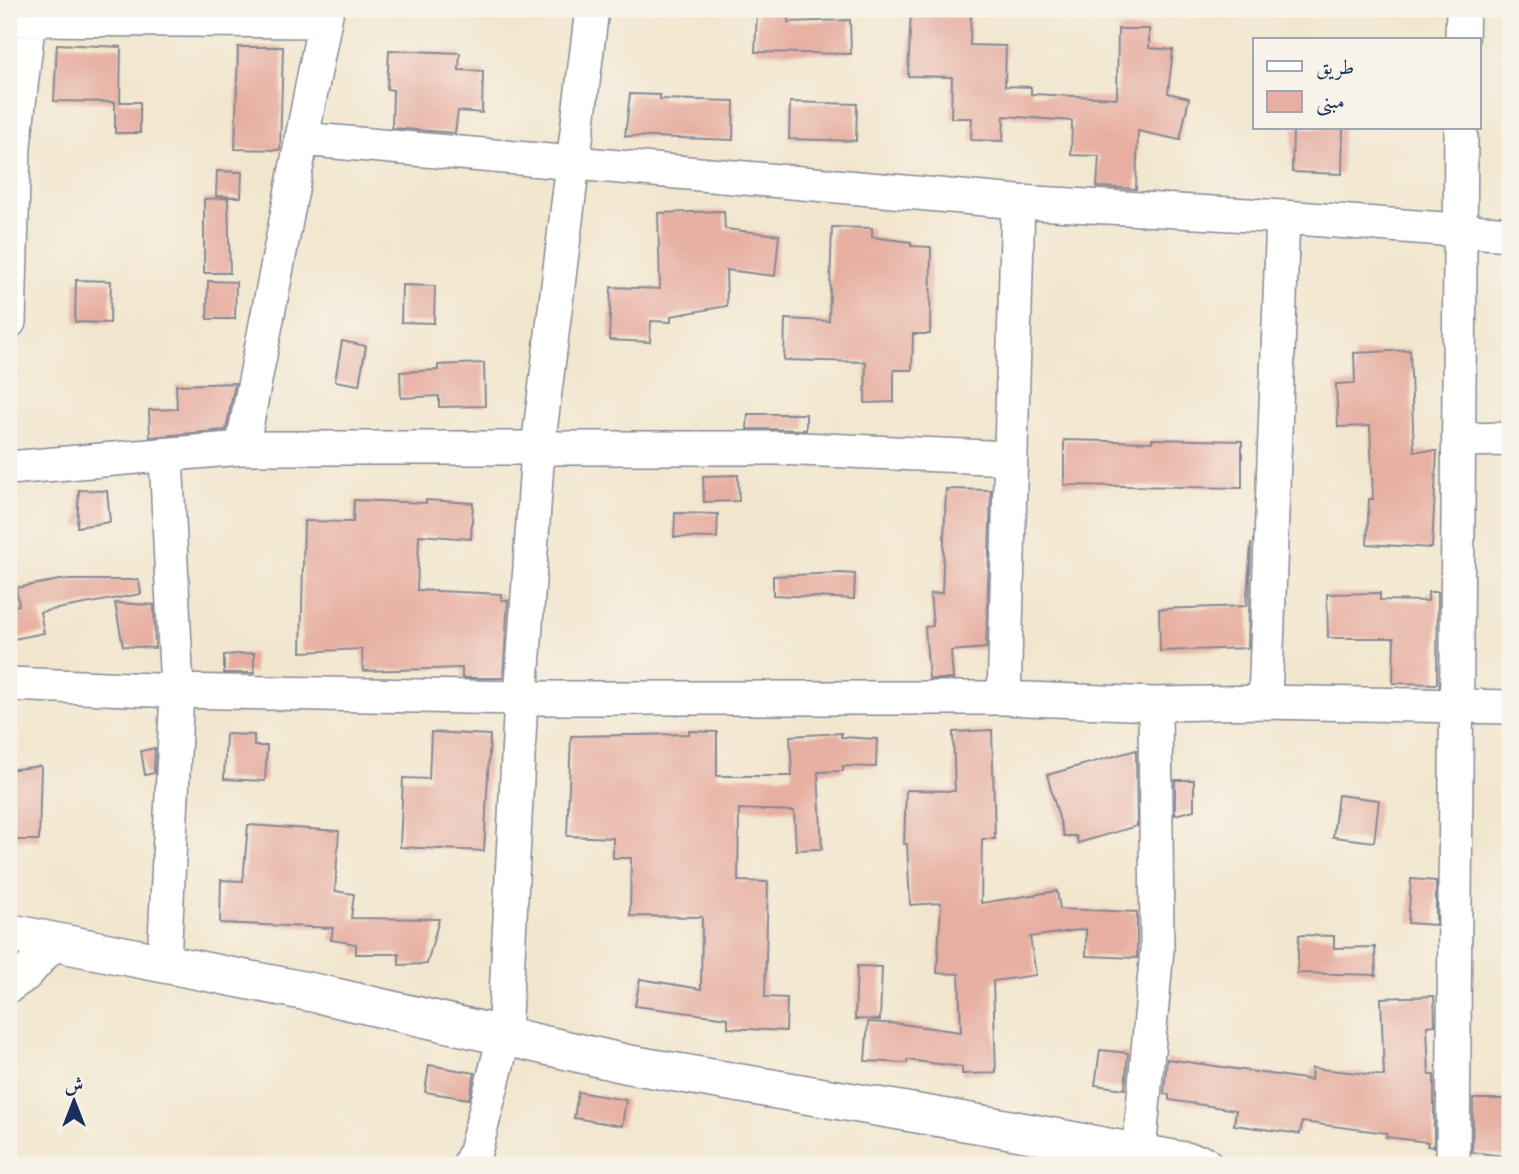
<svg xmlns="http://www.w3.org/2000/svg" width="1519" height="1174" font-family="'Gentium Book Plus',Amiri,serif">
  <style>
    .building { fill: #e7afa2 }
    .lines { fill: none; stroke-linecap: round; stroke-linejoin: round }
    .street-casing { stroke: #868a96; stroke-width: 36 }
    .secondary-casing { stroke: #868a96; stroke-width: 41 }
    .street { stroke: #fff; stroke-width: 33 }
    .secondary { stroke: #fff; stroke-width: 38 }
  </style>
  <rect width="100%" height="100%" fill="#f7f3e8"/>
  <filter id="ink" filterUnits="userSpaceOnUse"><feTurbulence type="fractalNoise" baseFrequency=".0143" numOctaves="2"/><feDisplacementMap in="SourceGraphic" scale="14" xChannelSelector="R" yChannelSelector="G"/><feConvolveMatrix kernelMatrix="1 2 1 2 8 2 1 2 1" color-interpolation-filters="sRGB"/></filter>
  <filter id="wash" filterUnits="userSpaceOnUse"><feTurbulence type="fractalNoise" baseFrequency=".00686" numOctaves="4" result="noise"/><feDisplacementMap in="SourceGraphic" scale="28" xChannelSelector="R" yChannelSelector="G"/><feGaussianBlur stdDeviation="1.57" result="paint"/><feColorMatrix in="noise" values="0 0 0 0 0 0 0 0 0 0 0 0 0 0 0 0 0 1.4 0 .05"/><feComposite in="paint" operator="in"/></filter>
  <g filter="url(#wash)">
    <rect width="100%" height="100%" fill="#f2e6ce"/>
    <g id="blocks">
      <!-- building -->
      <path class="building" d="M911,9H971L970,45L1006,46L1005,86L1031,87V94L1117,98L1118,29H1149V48L1173,50L1168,93L1189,98L1180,140L1138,131L1136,189L1097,187L1099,156L1071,155L1072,121L1004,116L1003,141L971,140L972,118H951L952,77L908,76Z
        M757,12L789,14L788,22L850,20L851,54L755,52Z
        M57,44L121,47L120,102H140V133H115V102L54,101Z
        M238,47H283L280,150L235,149Z
        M389,50L460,53L459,70L483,71L482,113L458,111L455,133L392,128L393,90L387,89Z
        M630,94L660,95V99L734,101L733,140L625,136Z
        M790,102L857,104L856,141L789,139Z
        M1293,128H1343L1342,174L1292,172Z
        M217,171L242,172L241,197L216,196Z
        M228,198L230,273H204V199Z
        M724,211L725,229L779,235L775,276L726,270L727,306L671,316V322L651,321L650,342L609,340L611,287L660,289L658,213Z
        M832,227L872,228V237L911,242V246L931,247L930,334H913L912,370H894V402L865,403L866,362L784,360L785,319L829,321Z
        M76,280L111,281L110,323L75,322Z
        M208,281L236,282L235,319H207Z
        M402,285L435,286L434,323L401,322Z
        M342,341L366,346L359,385L335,381Z
        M1410,350L1414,451H1437L1432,548L1367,544L1369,499H1373L1370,426L1338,427L1336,384L1355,383L1354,353Z
        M484,363L485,406L439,407V396L401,398L400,372L438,370V365Z
        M235,383L226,430L150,437L149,410L177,409L176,385Z
        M748,414H806V430L747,429Z
        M1152,439L1242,441V488L1064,485V440L1152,442Z
        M738,475L739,501L704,502L703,476Z
        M946,489L991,490L986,648L951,651L953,679H929L925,627L933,626L930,594L942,593Z
        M79,490L107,491L110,522L77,527Z
        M354,500L426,503V500L473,503L471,539L419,535L417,590L501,594V600H508L503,678H462V668L363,671L362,649L301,652L304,521L353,522Z
        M675,513L718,514L717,538L674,537Z
        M1251,543L1248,648L1160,651L1159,609L1246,606Z
        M840,573L855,574L854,599L773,595V576Z
        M59,580H139L141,594L40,612L44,633L9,640V607L19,605L16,588Z
        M1428,592H1438L1437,684L1393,683L1394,638H1328L1327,594L1380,593V600L1428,601Z
        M115,603L154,605L155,648L123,646Z
        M254,653V673H224V655Z
        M992,730L995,839H982L981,903L1057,891L1060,909L1137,912V958L1086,956V929L1030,937L1036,975L993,981L996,1073L962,1074V1067L907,1060V1063L865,1061L868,1022L902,1024L961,1032L959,974L937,973L941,903L910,905L907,844H904L906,790L955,791L953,732Z
        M689,731L717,732V776H792L790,736L841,733V737L877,739L876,767L843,766V771L818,772L822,849L796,850L794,811L739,809L738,881L768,882L765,997L787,998L786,1031L728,1028V1018L635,1006L640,979L701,989L702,917L630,916L631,858H613V838L567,836L571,736L689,734Z
        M431,732L490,735L484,851L400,847L403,778L429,779Z
        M226,734L254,735V746H267L265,781L224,779Z
        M155,748L154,773L145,775L141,751Z
        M1136,750L1137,826L1078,843L1076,836H1064L1047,775Z
        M41,766L39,840H9V770Z
        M1175,780H1194V810L1175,815Z
        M1338,795L1379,800L1374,842L1333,837Z
        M248,825L339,831L335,891L354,894L351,918L439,919L427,964L399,965V954H356V944L331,940L333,928L220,923L221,880L243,881Z
        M1411,879L1436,881V925L1408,923Z
        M1299,935L1334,936V948L1375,947L1376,975L1297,973Z
        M857,966L882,967L880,1020L855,1019Z
        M1434,996L1435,1025L1427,1026L1429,1075H1434V1147L1427,1146L1428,1142L1386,1137L1387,1133L1302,1122L1300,1134L1234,1125L1236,1110L1169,1100V1095L1164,1094L1167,1059L1311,1080L1312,1068L1384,1076L1381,998Z
        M1100,1050L1128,1053L1125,1089L1095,1085Z
        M429,1065L475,1073L469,1099L425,1092Z
        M578,1092L626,1100L622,1126L574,1118Z
        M1473,1099H1510V1157L1472,1152Z"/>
    </g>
  </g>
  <g filter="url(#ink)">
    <use href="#blocks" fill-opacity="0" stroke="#868a96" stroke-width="2"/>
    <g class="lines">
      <defs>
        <path id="street" d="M9,19L324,21
          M1462,40L1463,9
          M301,139L1018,202L1283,217L1510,234
          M9,322L14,146L29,19
          M1459,440L1510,439
          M242,448L327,9
          M9,468L242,448H777L1011,458
          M9,684L177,691L521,698H1004L1155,704L1265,702L1510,707
          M1004,698L1018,202
          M1265,702L1283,217
          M164,962L177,691L166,455
          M9,986L25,975L54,942
          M1139,1153L1157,949L1155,704
          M469,1165L475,1152L504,1037L521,698L538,448L592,9
          M1453,1165L1461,128"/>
        <path id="secondary" d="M9,933L320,994L627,1064L991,1126L1203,1165"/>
      </defs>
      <!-- street casing -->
      <use href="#street" class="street-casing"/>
      <!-- secondary casing -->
      <use href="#secondary" class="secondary-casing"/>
      <!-- street -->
      <use href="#street" class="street"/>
      <!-- secondary -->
      <use href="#secondary" class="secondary"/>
    </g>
  </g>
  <!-- margin -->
  <rect width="1519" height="1174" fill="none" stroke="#f7f3e8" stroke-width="35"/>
  <!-- legend -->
  <rect x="1253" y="38" width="228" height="91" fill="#f7f3e8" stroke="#9fa5b1" stroke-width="2"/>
  <rect x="1267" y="61" width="35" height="10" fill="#ffffff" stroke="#9fa5b1" stroke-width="2"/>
  <text x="1316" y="74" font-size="21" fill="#1b2f5e">طريق</text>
  <rect x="1267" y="91" width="35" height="21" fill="#e7afa2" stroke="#9fa5b1" stroke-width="2"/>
  <text x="1316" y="108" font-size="21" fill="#1b2f5e">مبنى</text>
  <!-- north arrow -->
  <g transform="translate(74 1101)" stroke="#f7f3e8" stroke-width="5" paint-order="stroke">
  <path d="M0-5L12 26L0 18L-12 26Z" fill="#1b2f5e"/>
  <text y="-10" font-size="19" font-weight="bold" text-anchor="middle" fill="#1b2f5e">ش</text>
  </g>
</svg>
